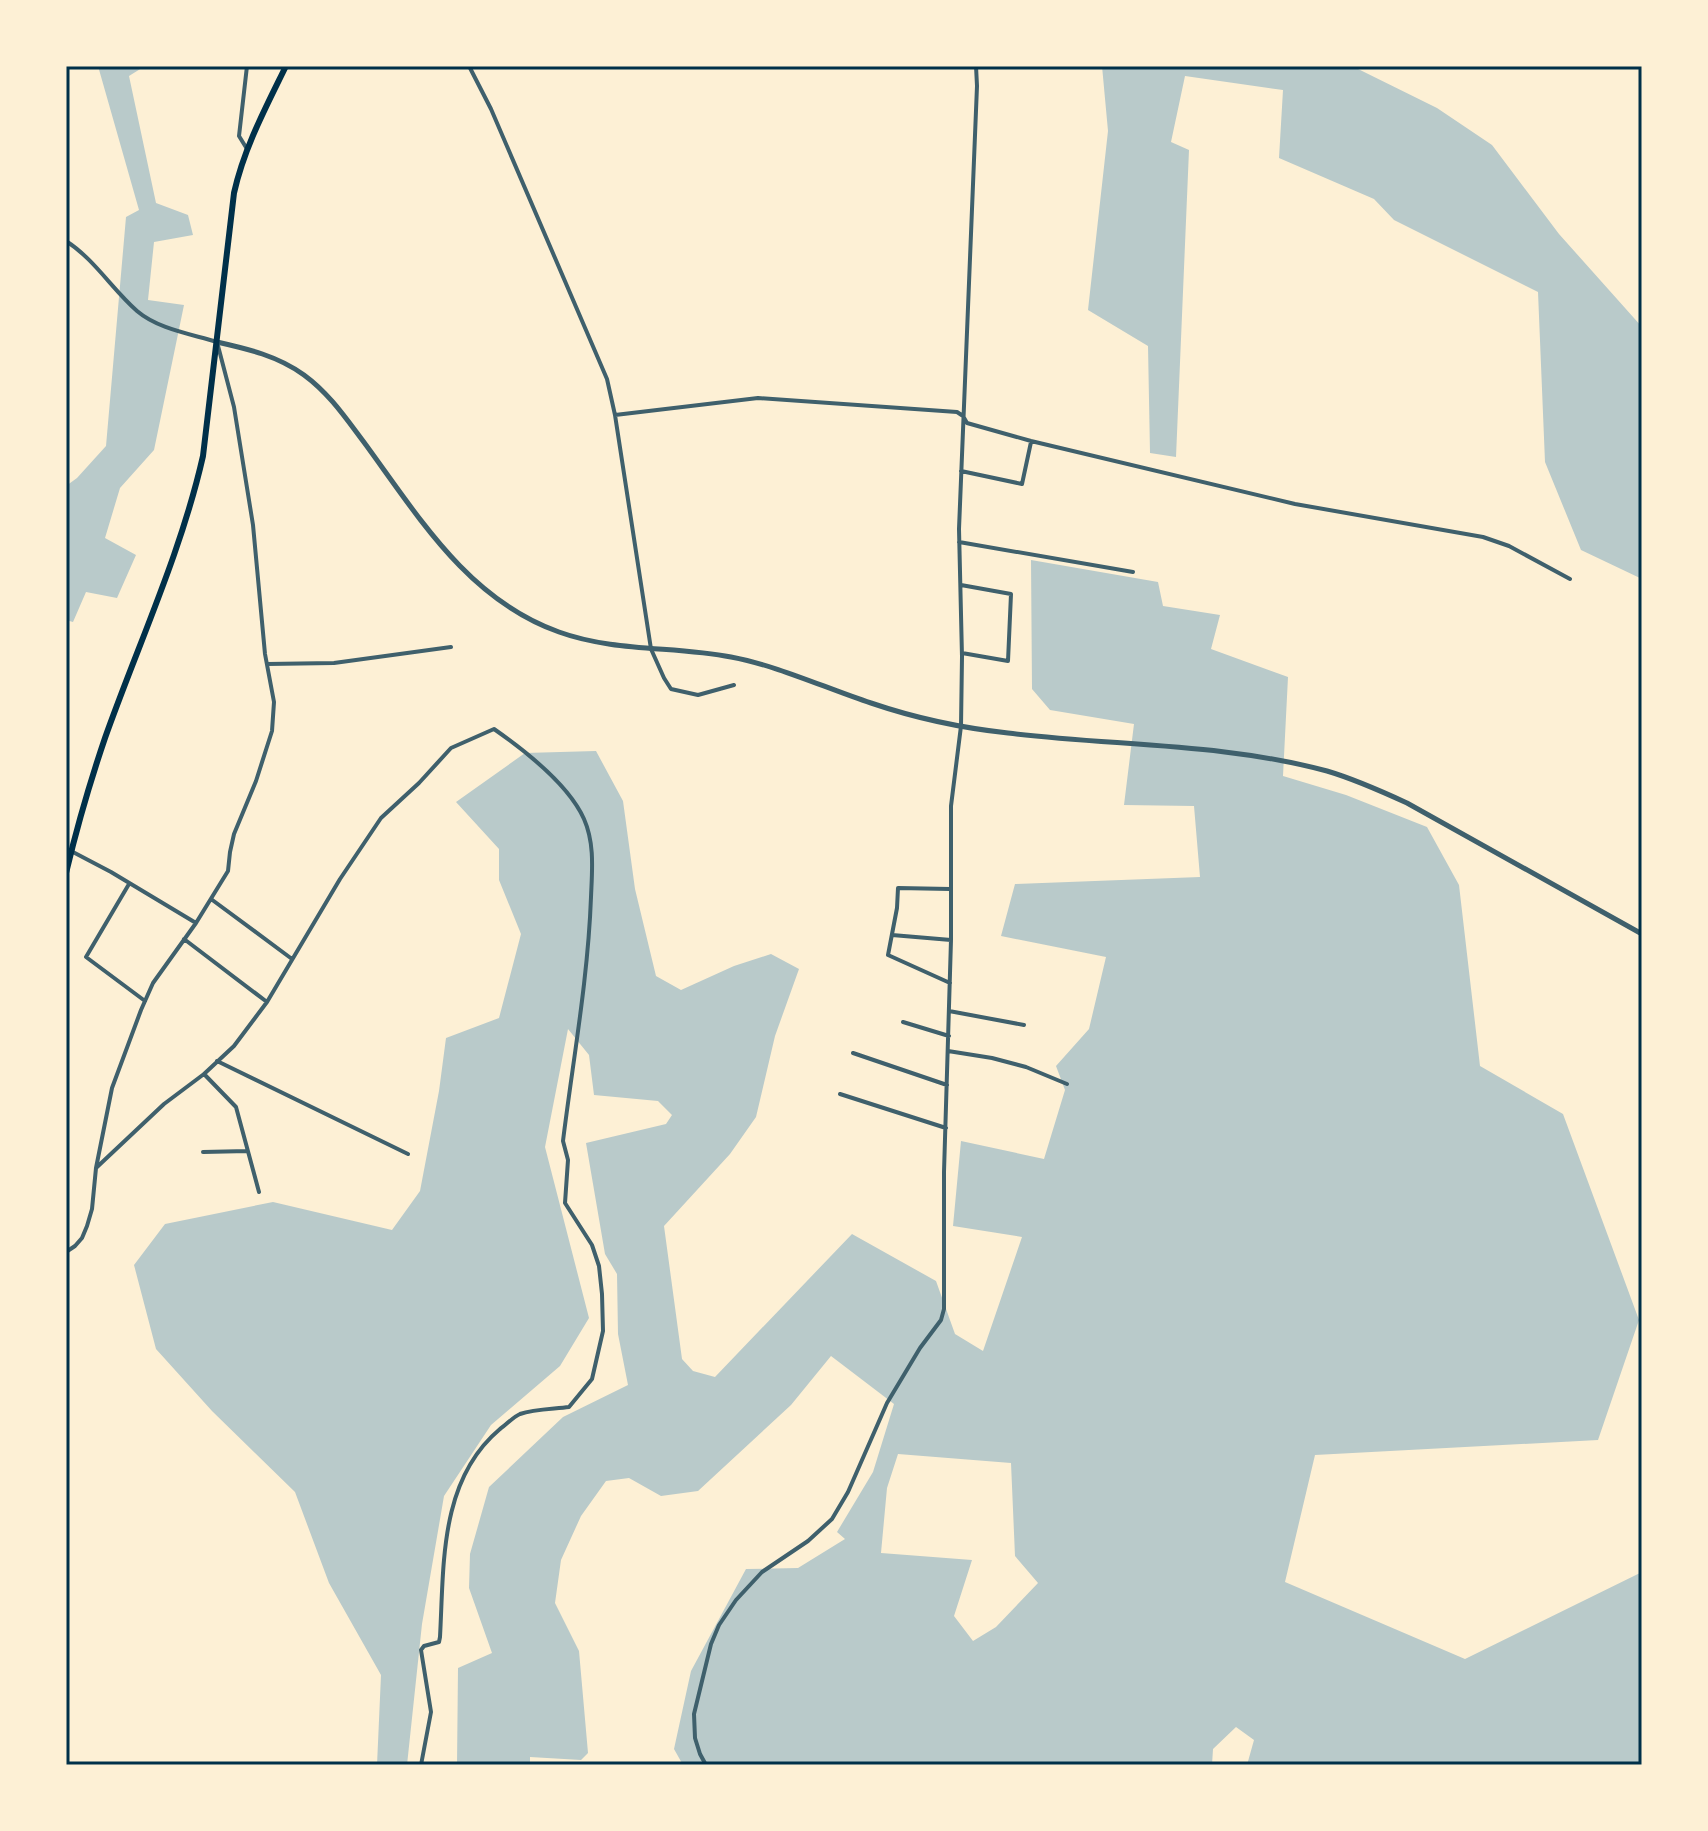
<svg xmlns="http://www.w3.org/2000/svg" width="1708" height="1831" font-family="'Public Sans',sans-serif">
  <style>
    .green { fill: #b9caca; fill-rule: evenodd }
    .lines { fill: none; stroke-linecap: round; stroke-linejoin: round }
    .minor { stroke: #3f606c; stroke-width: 4 }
    .tertiary { stroke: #3f606c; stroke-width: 5 }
    .secondary { stroke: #003049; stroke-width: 6 }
    .neatline { fill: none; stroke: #003049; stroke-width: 3 }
  </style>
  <rect width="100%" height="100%" fill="#fdf0d5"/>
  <!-- green -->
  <path class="green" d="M98,66H145L129,76L156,203L188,215L193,235L154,242L148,300L184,305L154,450L120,488L105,538L136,555L117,598L86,592L73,622L66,620V486L77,478L106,446L126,217L139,210Z
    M1102,66H1352L1437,108L1492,145L1559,234L1642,327V579L1581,550L1545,462L1538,292L1394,220L1374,199L1279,158L1283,90L1185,76L1171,142L1189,150L1176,457L1150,453L1148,346L1088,310L1108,131Z
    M1031,560L1158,582L1163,606L1220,615L1211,649L1288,677L1283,776L1346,795L1427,827L1459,885L1480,1066L1563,1114L1639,1320L1598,1440L1315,1455L1285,1582L1465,1659L1642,1572V1765H1247L1254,1740L1236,1727L1213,1749L1212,1765H683L674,1749L691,1671L746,1569L798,1568L845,1539L837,1532L873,1472L894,1404L831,1356L791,1405L698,1491L661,1496L629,1478L606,1481L581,1516L561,1560L555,1603L579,1651L588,1753L581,1760L530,1757V1765H457L458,1668L492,1653L469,1588L470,1554L489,1487L563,1417L628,1385L618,1334L617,1274L605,1254L586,1143L666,1124L672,1115L658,1101L594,1095L589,1055L568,1029L545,1147L589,1318L560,1366L491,1425L444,1496L422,1624L407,1765H377L381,1675L329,1583L295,1492L212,1411L156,1349L134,1265L165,1224L273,1202L392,1230L420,1191L439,1091L446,1038L499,1018L521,934L499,880V849L456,802L525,753L596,751L623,801L635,889L656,976L681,990L734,966L771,954L799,969L775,1036L756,1117L730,1154L664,1226L682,1359L693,1371L715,1377L852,1234L936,1281L955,1334L983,1351L1022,1237L953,1226L961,1141L1044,1159L1065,1090L1056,1066L1089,1029L1106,957L1001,936L1015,884L1200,877L1194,806L1124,805L1134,724L1050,710L1032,689ZM898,1454L1011,1463L1015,1556L1038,1583L996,1627L973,1641L954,1616L972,1560L881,1553L887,1488Z"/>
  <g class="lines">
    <!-- minor -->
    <path class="minor" d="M247,66L239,136L247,149
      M469,66L491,109L607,379L615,415L651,649L664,678L671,689L698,695L734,685
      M66,241C94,259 112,289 137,311C158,329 191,334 217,342L234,407L253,525L265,654L274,702L272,731L256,781L234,834L230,852L228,871L196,923L153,983L141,1010L112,1088L96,1168L92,1209L87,1226L82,1238L75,1246L66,1252
      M615,415L758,398L957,412L963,416L967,423L1031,441L1295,504L1483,537L1509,546L1570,579
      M961,471L1022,484L1031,442
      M959,542L1133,572
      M961,585L1011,594L1008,661L962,653
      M267,664L334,663L451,647
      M71,851L111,872L196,923
      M129,884L86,957L145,1001
      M211,899L292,959
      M892,935L951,940
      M184,939L267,1002
      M950,983L888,955L897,908L898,888L950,889
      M949,1011L1024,1025
      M903,1022L949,1036
      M948,1051L992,1058L1026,1067L1067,1084
      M853,1053L947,1085
      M217,1061L408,1154
      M204,1074L236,1107L259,1192
      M840,1094L946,1128
      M203,1152L248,1151
      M96,1168L164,1104L204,1074L234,1046L267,1002L340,879L381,818L419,783L451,748L494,729C524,750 569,785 584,819C595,844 592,871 591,897C588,979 573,1060 563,1141L568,1160L565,1203L592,1245L599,1266L602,1294L603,1331L592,1379L569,1407C554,1409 534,1409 520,1414C513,1417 506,1425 500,1429C439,1480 444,1565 440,1637L439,1642L424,1646L421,1650L431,1712L421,1765
      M706,1765L700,1754L695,1738L694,1714L711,1644L719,1625L736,1600L762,1572L808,1541L832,1519L848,1492L887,1403L920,1348L941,1320L944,1309V1172L951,940V806L961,726L962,657L959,529L977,86L976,66"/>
    <!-- tertiary -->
    <path class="tertiary" d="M217,342C248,349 278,356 304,375C330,394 347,420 366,445C420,519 469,600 559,632C614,652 675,646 731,657C779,666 825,688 871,703C915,718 962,728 1008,733C1114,746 1223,743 1327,771C1354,779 1381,791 1407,803L1642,934"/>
    <!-- secondary -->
    <path class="secondary" d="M66,873C77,827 90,782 105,738C138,645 181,553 203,456L234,193C244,148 266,107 286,66"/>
  </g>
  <!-- border -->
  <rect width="1708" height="1831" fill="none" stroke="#fdf0d5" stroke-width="136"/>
  <rect x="68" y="68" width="1572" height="1695" class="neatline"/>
</svg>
